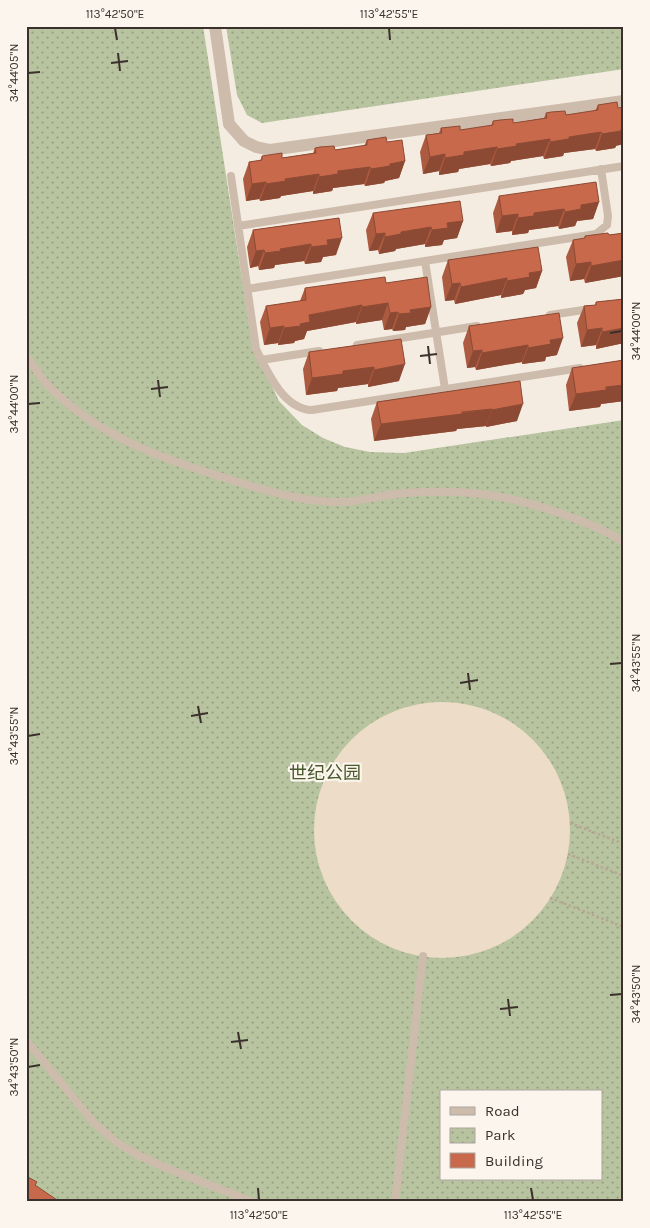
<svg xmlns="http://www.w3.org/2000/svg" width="650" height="1228" font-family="Karla,'Noto Sans SC',sans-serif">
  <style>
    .park { fill: url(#park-dots); fill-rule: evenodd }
    .plaza { fill: #ecdcc8 }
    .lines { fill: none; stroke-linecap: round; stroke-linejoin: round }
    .path { stroke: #b9a596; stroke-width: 2.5; stroke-dasharray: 2.5 2.5; stroke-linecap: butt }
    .service { stroke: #cdbbac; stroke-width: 8 }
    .minor { stroke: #cdbbac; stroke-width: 12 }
    .wall { fill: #ac5a40 }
    .shaded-wall { fill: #8c4a34 }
    .building { fill: #c8694b; stroke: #8c4a34 }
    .ticks { fill: none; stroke: #3b302b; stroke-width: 2 }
    .labels { text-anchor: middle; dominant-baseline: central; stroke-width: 4.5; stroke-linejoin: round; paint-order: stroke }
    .park-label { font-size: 18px; fill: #4a5a2e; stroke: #fbf5ee }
    .neatline { fill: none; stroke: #3b302b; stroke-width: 2 }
    .ticks-label { font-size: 12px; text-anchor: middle; fill: #3b302b }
  </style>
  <defs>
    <pattern id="park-dots" width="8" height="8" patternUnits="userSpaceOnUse" patternTransform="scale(1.25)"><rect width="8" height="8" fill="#b8c4a0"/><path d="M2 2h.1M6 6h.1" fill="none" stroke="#97a083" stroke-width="1.8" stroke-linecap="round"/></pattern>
  </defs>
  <rect width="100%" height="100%" fill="#f4ebe1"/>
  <!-- park -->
  <path class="park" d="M26,26H203L252,344L279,401L302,425L323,438L345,447L370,452L404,453L624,420V1202H33L26,1197ZM441,1092H601V1179H441Z
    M226,26H624V69L262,123L247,115L237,95Z"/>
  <!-- plaza -->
  <path class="plaza" d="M314 830a128 128 0 1 1 256 0a128 128 0 1 1-256 0Z"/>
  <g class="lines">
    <!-- path -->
    <path class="path" d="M570,823L624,844
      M568,854L624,876
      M550,898L624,927"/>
    <!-- service -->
    <path class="service" d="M231,176L256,349C267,371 283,409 312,410L580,368
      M238,226L624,166
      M425,261L445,389
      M247,289L596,234L607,225L608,216L601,169
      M550,315L590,309
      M357,345L477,326
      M26,356C33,365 39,375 46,383C95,436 165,460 232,480C266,491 303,502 339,502C362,502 384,494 406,493C466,489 506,494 562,514C583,521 605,530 624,542
      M261,360L319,351
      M26,1040L94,1123L119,1144L138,1155L164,1167L253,1202
      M395,1202L423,956"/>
    <!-- minor -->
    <path class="minor" d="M215,26L229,124L244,141L256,147L270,150L624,101"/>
  </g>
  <!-- wall -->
  <path class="wall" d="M598,105L616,146L615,148L596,151L595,149L564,153L563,156L544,159L543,156L511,161L510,163L491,166L490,164L459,169L458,172L439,175V171L423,174L420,152L426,135L439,133L441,128L460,130L491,126L493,121L513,123L544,118L546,113L566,115L595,111Z
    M367,140L387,142L405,161L399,178L385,181L384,183L365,186L364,184L333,188L332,191L313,194V191L281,196L280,198L260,201L259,199L246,201L243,179L249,162L260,161L262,156L282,158L313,153L315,148L335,150L364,146Z
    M499,196L599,202L593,219L577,221L575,226L559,229L558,226L529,230L528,233L512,235V231L496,233L493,213Z
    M373,213L463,221L457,238L444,240L442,245L425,247V244L396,249L395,251L379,254L378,250L369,251L366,230Z
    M339,218L336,255L323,257L321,262L305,264L304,261L275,265L274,268L259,270L258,266L250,268L247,247L253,230Z
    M624,233V276L585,283L584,279L570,281L566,257L573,240L584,239L585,236L609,235Z
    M448,260L542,271L536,288L525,290L523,294L501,298V295L455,304L454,300L445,301L442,277Z
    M386,283L431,307L425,324L406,327L405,330L393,331L392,329L384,330L382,320L356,324V322L307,331L304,339L295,341L294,343L278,345V343L264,345L260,322L266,306L300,301L305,288Z
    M624,299V343L596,349V345L581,347L577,323L584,306L595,305L596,302Z
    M469,326L557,355L546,357L545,361L522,364V362L476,370L475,367L467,368L463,343Z
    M401,339L399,381L368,387V384L338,388L337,391L306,395L303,369L309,352Z
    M624,360V401L601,404L600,407L569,411L566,385L572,368Z
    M520,381L517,421L486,427V426L457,429L456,431L374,441L371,419L377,402Z"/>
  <!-- shaded-wall -->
  <path class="shaded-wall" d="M624,128V144L616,146L615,148L596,151L602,134Z
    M601,132L595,149L564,153L563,156L544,159L550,142L569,137Z
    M550,139L543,156L511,161L510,163L491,166L497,149L516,144Z
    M497,147L490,164L459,169L458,172L439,175L445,158L464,152Z
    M445,154L439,171L423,174L430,157Z
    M405,161L399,178L385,181L384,183L365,186L371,169L390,164Z
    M370,167L364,184L333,188L332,191L313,194L319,177L338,171Z
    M319,174L313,191L281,196L280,198L260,201L266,184L285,179Z
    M266,182L259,199L246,201L252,184Z
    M599,202L593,219L577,221L575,226L559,229L565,212L581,205Z
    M564,209L558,226L529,230L528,233L512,235L518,218L534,213Z
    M518,214L512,231L496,233L502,216Z
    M463,221L457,238L444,240L442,245L425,247L432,230L447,223Z
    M431,227L425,244L396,249L395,251L379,254L385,237L401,232Z
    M385,233L378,250L369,251L376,234Z
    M342,238L336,255L323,257L321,262L305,264L311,247L327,240Z
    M311,244L304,261L275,265L274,268L259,270L265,253L280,249Z
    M264,250L258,266L250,268L256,251Z
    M624,260V276L585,283L591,266Z
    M591,262L584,279L570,281L576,264Z
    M542,271L536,288L525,290L523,294L501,298L507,281L529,273Z
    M507,278L501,295L455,304L461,287Z
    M460,283L454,300L445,301L452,284Z
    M388,303L382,320L356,324L362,307Z
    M362,305L356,322L307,331L304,339L295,341L294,343L278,345L284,328L309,315Z
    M431,307L425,324L406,327L405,330L393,331L399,314L410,310Z
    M398,312L392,329L384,330L390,313Z
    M284,326L278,343L264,345L270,328Z
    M602,328L596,345L581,347L587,330Z
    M624,328V343L596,349L602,332Z
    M563,338L557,355L546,357L545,361L522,364L528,348L550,340Z
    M528,345L522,362L476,370L482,353Z
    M482,350L475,367L467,368L473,351Z
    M405,364L399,381L368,387L374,370Z
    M374,367L368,384L338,388L337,391L306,395L312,378L343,371Z
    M624,385V401L601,404L600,407L569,411L576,394L606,387Z
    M523,404L517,421L486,427L492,410Z
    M492,409L486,426L457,429L456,431L374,441L381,424Z"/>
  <!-- building -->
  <path class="building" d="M617,102L618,108L624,107V128L621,129V131L602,134L601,132L569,137V139L550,142V139L516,144L517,146L497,149V147L464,152V155L445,158V154L430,157L426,135L442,133L441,128L460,126V130L493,125V121L500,120L513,119V123L547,118L546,113L551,112L565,111L566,115L598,110V105Z
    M386,137L387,142L402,140L405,161L390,164V166L371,169L370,167L338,171V174L319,177V174L285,179L286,181L266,184V182L252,184L249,162L262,160V156L282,153V158L316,153L315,148L320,147L334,146L335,150L367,145V140Z
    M596,182L599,202L581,205V209L565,212L564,209L534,213V216L518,218V214L502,216L499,196Z
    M460,201L463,221L447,223L448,228L432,230L431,227L401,232V234L385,237V233L376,234L373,213Z
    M339,218L342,238L327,240L328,245L311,247V244L280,249L281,251L265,253L264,250L256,251L253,230Z
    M608,233L609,235L624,233V260L591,266V262L576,264L573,240L585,238V236Z
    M538,247L542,271L529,273L530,277L507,281V278L461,287L460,283L452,284L448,260Z
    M385,277L386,283L427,277L431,307L410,310L411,313L399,314L398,312L390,313L388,303L362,307V305L309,315L310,322L300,324L301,326L284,328V326L270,328L266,306L306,300L305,288Z
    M624,299V328L602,332V328L587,330L584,306L596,305V302Z
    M559,313L563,338L550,340L551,344L528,348V345L482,353V350L473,351L469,326Z
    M401,339L405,364L374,370V367L343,371V374L312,378L309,352Z
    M624,360V385L606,387V390L576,394L572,368Z
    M520,381L523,404L492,410V409L462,412V414L381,424L377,402Z
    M26,1176L37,1182L35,1185L60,1202H26Z"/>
  <!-- ticks -->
  <path class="ticks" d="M115,28L117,40M389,28L390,40M118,53L120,71M111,63L128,61M28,73L40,72M610,333L622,331M428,346L430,364M420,356L437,354M158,380L160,397M151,389L168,387M28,404L40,403M610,664L622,663M468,673L470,690M460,683L478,680M198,706L201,723M191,716L208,713M28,736L40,734M610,995L622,994M508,999L510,1016M500,1009L518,1007M238,1032L241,1049M231,1042L248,1040M28,1067L40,1065M258,1188L259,1200M531,1188L533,1200"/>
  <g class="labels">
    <!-- park labels -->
    <g class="park-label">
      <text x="325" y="773">世纪公园</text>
    </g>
  </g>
  <!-- border -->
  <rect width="650" height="1228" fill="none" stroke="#fbf5ee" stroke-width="55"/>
  <!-- legend -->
  <rect x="440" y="1090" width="162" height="90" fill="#fbf5ee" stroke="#aea6a0"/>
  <rect x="450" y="1107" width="25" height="8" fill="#cdbbac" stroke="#aea6a0"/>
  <text x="485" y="1116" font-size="15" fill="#3b302b">Road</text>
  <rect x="450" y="1128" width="25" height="15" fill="url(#park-dots)" stroke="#aea6a0"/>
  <text x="485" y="1140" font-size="15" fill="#3b302b">Park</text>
  <rect x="450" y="1153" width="25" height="15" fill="#c8694b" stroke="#aea6a0"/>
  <text x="485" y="1166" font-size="15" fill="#3b302b">Building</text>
  <rect x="28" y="28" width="594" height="1172" class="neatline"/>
  <g class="ticks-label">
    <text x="115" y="18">113°42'50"E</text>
    <text x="389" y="18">113°42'55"E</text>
    <text transform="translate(14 73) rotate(-90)" y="4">34°44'05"N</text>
    <text transform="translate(636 331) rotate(-90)" y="4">34°44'00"N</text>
    <text transform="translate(14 404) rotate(-90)" y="4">34°44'00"N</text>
    <text transform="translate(636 663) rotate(-90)" y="4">34°43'55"N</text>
    <text transform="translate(14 736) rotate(-90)" y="4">34°43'55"N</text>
    <text transform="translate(636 994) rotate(-90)" y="4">34°43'50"N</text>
    <text transform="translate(14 1067) rotate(-90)" y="4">34°43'50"N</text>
    <text x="259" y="1219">113°42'50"E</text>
    <text x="533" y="1219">113°42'55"E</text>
  </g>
</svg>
